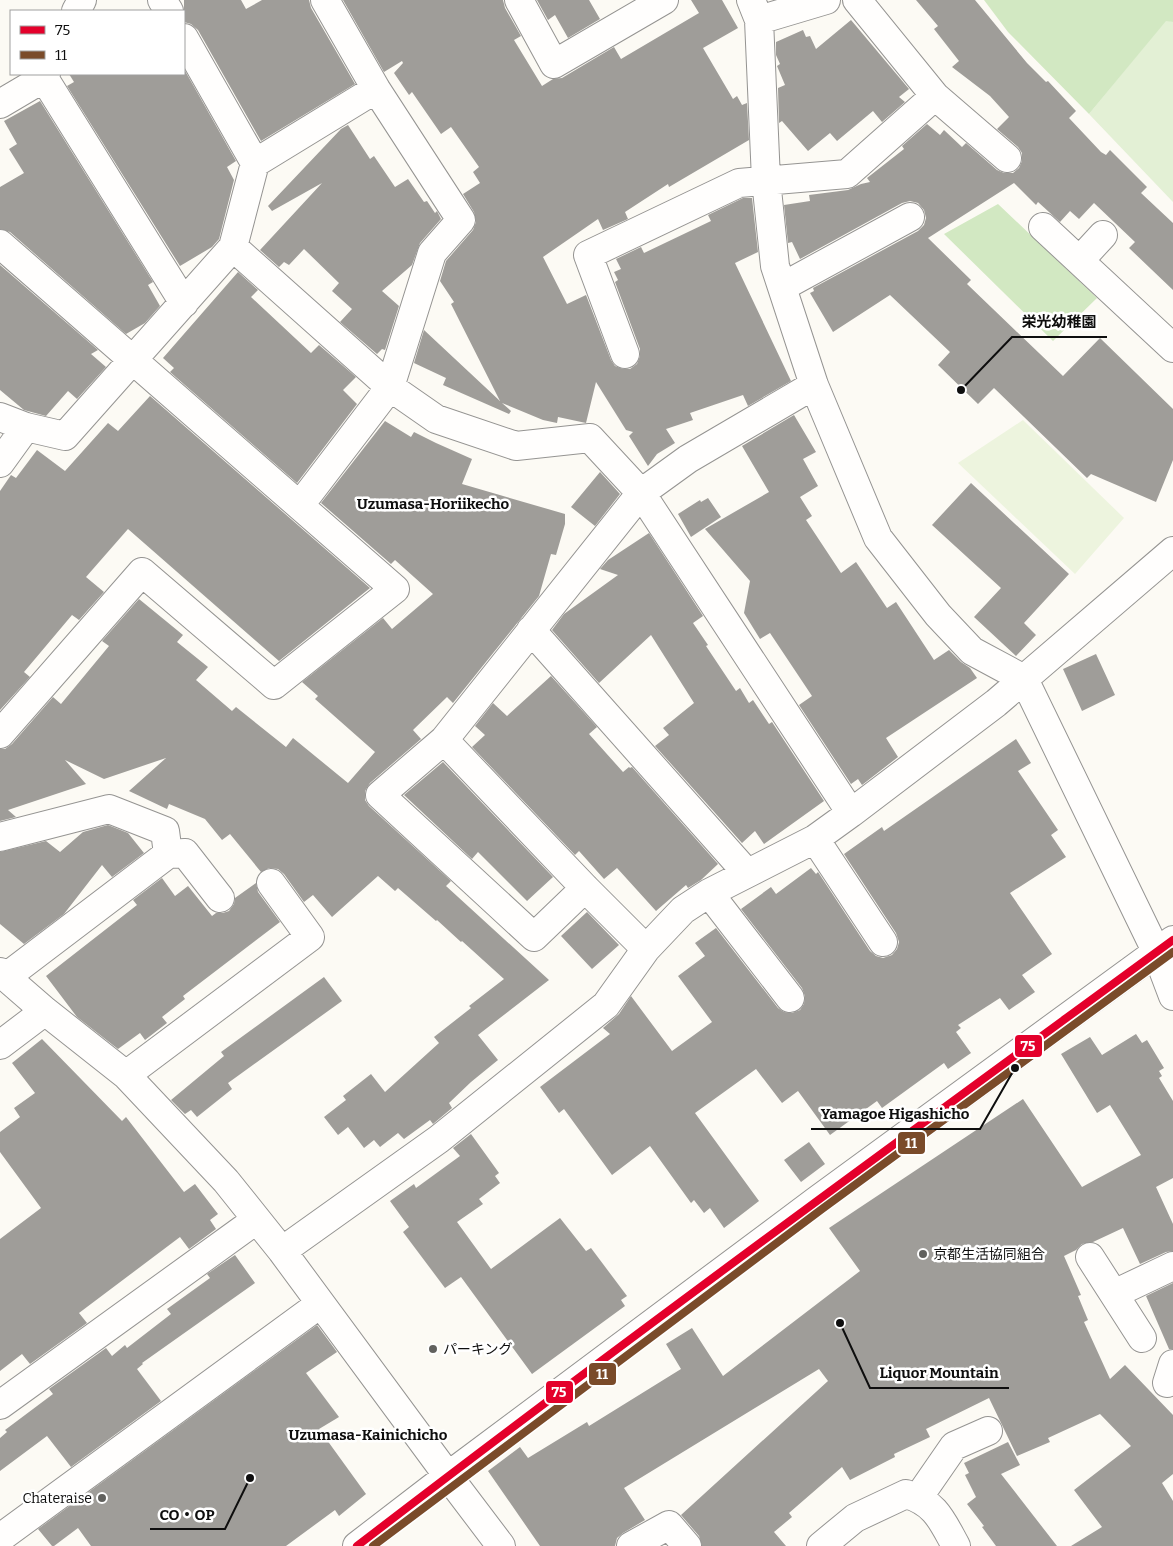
<svg xmlns="http://www.w3.org/2000/svg" width="1173" height="1546" font-family="Bitter,'Noto Sans JP',serif">
  <style>
    .green { fill: #e3f0d5 }
    .forest { fill: #d2e8c2 }
    .pitch { fill: #edf4de }
    .building { fill: #9f9d99 }
    .lines { fill: none; stroke-linecap: round; stroke-linejoin: round }
    .minor-casing { stroke: #959492; stroke-width: 30 }
    .minor { stroke: #fffefd; stroke-width: 28 }
    .bus-1-casing { stroke: #fff; stroke-width: 11 }
    .bus-2-casing { stroke: #fff; stroke-width: 11 }
    .bus-1 { stroke: #e4002b; stroke-width: 8 }
    .bus-2 { stroke: #7a4b2a; stroke-width: 8 }
    .poi-dot { fill: #61615e; stroke: #fff; stroke-width: 2 }
    .labels { text-anchor: middle; dominant-baseline: central; stroke-width: 5; stroke-linejoin: round; paint-order: stroke }
    .poi-label { font-size: 14px; fill: #0e0e0e; stroke: #fff; text-anchor: start }
    .neighbourhood-label { font-size: 15px; font-weight: bold; fill: #0e0e0e; stroke: #fff }
    .leader { fill: none; stroke: #0e0e0e; stroke-width: 2 }
    .callout-dot { fill: #0e0e0e; stroke: #fff; stroke-width: 2 }
    .callout-label { font-size: 15px; text-anchor: middle; font-weight: bold; fill: #0e0e0e; stroke: #fff; stroke-width: 5; stroke-linejoin: round; paint-order: stroke }
    .line-badge { stroke: #fff; stroke-width: 2 }
    .badge-label { font-size: 14px; text-anchor: middle; font-weight: bold; fill: #fff }
  </style>
  <rect width="100%" height="100%" fill="#fcfaf4"/>
  <!-- green -->
  <path class="green" d="M1166,20L1173,22V202L1089,114Z"/>
  <!-- forest -->
  <path class="forest" d="M984,0H1173V22L1166,21L1089,114L1008,32Z
    M998,204L1097,298L1053,341L944,234Z"/>
  <!-- pitch -->
  <path class="pitch" d="M1023,420L1124,518L1075,574L958,463Z"/>
  <!-- building -->
  <path class="building" d="M184,0H241L246,9L262,0H309L311,8L355,84L261,141L198,30L191,24L184,22Z
    M343,0H503L505,8L521,36L514,40L542,86L553,79L562,78L614,47L621,59L699,13L691,0H722L738,28L703,48L733,99L737,96L742,105L747,103L749,140L669,187L668,184L625,212L628,219L603,230L598,219L543,257L567,304L586,295L611,360L615,366L623,369H630L637,364L640,356V349L615,282L618,280L614,272L621,269L616,259L641,247L644,253L711,221L708,215L743,198H752L758,252L735,263L791,381L748,406L743,395L690,413L693,420L666,429L675,443L657,454L648,466L629,436L633,432L626,430L596,382L586,423L558,417L557,423L543,420L502,403L511,411L509,414L443,385L446,378L414,363L424,330L500,401L451,304L454,302L440,281L446,261L473,230L476,222L474,212L463,194L480,183L473,172L479,167L451,127L441,134L412,92L409,95L394,73L403,63L402,61L384,72Z
    M537,0H589L600,19L568,38L555,15L548,20Z
    M916,0H975L1027,63L1046,82L1048,81L1076,111L1069,118L1101,152L1106,155L1110,150L1147,187L1141,193L1173,223V290L1129,248L1135,242L1094,203L1079,219L1070,211L1060,222L1038,202L1036,205L1014,183L928,238L971,280L967,284L1063,376L1100,338L1173,409V460L1156,502L1091,474L1087,478L994,388L978,404L938,365L950,352L890,295L833,332L810,293L814,291L813,288L918,231L924,225L926,218L924,210L918,203L910,201L902,203L800,259L792,242L788,243L784,205L810,201L809,195L848,190L861,184L870,182L867,178L904,149L902,146L927,124L940,135L944,130L962,147L966,143L997,170L1004,173H1013L1019,168L1022,161V153L1018,147L997,129L1009,117L990,96L952,67L959,61L934,29L938,26Z
    M851,20L909,89L899,97L905,102L882,122L873,111L837,141L830,133L808,151L782,121L779,123L778,88L785,85L777,66L780,64L776,55V42L803,30L806,37L810,36L816,49Z
    M184,69L236,161L227,167L234,180L219,239L212,247L180,266L67,86L74,82L69,74H184Z
    M40,101L153,282L148,285L160,306L145,323L126,334L10,232L0,229V187L24,173L9,149L17,144L4,121Z
    M348,125L370,159L374,156L395,187L408,179L424,202L427,201L435,213L437,211L441,219L420,243L412,265L382,291L399,306L385,350L382,349L377,354L340,322L352,309L332,291L339,283L304,249L289,265L284,262L279,267L260,250L322,183L272,211L268,206L341,129Z
    M0,265L98,350L91,354L106,367L77,399L68,391L46,416L24,410L0,390Z
    M238,272L258,290L251,297L311,353L319,345L356,377L343,390L357,404L297,483L170,372L174,368L163,358Z
    M150,396L370,588L279,661L128,529L86,577L104,592L79,620L72,615L24,672L30,677L0,710V491L11,475L16,478L37,450L65,471L108,423L118,431Z
    M794,415L816,452L803,459L818,486L800,497L812,516L806,520L841,573L856,562L887,608L896,602L934,660L949,650L961,662L970,668L977,678L886,738L898,757L862,785L858,779L851,784L799,705L812,696L770,633L760,639L744,613L750,581L705,529L769,492L742,446Z
    M385,421L411,437L414,432L436,443L472,459L462,484L565,514V524L556,555L551,554L539,596L453,703L447,697L413,730L421,739L370,783L365,791V800L369,806L451,881L446,886L549,980L478,1035L498,1060L471,1082L449,1103L452,1108L433,1124L430,1120L404,1139L398,1133L380,1147L374,1140L364,1148L348,1127L338,1135L324,1117L346,1100L343,1096L371,1074L385,1092L439,1043L434,1037L471,1008L469,1006L504,979L462,941L461,942L437,920L436,921L398,888L395,891L378,876L332,917L313,895L304,902L284,874L278,869L269,868L261,872L230,834L222,840L205,819L169,804L167,809L129,791L166,758L104,779L65,760L86,784L8,810L16,817L0,821V749H5L12,744L53,697L61,704L109,646L102,641L139,599L183,635L177,642L208,667L196,680L232,711L236,707L286,747L293,738L348,783L375,752L315,699L318,696L302,682L383,618L392,629L433,594L395,560L391,564L321,503Z
    M600,472L620,494L595,526L571,507Z
    M971,483L1069,574L1024,623L1036,635L1016,656L974,617L1001,588L932,525Z
    M708,498L721,517L691,537L678,514L700,500L701,502Z
    M649,533L703,616L693,623L708,645L706,646L736,691L740,688L749,703L753,700L769,724L772,722L824,801L764,844L755,831L742,843L655,746L669,735L663,728L694,703L651,635L599,683L552,630L564,614L618,575L600,569L608,560Z
    M1096,654L1115,695L1082,711L1063,669Z
    M551,676L597,727L589,734L623,772L629,767L630,768L632,767L718,864L701,880L688,888L686,885L656,911L617,868L604,879L579,851L575,855L472,747L485,735L475,726L493,703L507,716Z
    M1016,739L1031,763L1018,771L1058,830L1051,835L1066,857L1010,893L1052,954L1022,975L1035,992L1009,1010L1000,998L958,1025L961,1028L956,1032L971,1053L948,1069L944,1063L882,1108L877,1101L830,1135L798,1091L782,1103L756,1069L695,1113L759,1201L724,1228L710,1208L704,1213L694,1200L691,1203L650,1146L612,1175L564,1109L559,1113L540,1087L610,1034L603,1028L619,1014L631,996L672,1051L712,1022L678,976L705,956L695,943L716,928L778,1008L784,1012L792,1013L800,1010L804,1004L805,996L802,988L741,909L771,887L776,894L811,868L816,874L818,872L870,951L876,956L883,958L892,955L897,949L899,942L896,933L844,854L882,827L884,831Z
    M443,762L553,877L527,901L478,852L472,859L404,795Z
    M108,825L128,833L144,853L112,877L102,865L64,914L24,944L0,924V852L46,841L60,852L83,832Z
    M162,878L175,896L188,886L212,916L216,913H223L229,911L234,904L235,898L256,883L258,892L280,922L183,996L185,999L162,1017L167,1023L145,1040L140,1033L118,1049L77,1017L46,976L137,905L133,900Z
    M587,912L619,945L592,969L561,936Z
    M324,977L342,1001L228,1083L232,1089L197,1117L191,1110L185,1114L171,1100L224,1056L221,1052Z
    M1136,1034L1142,1043L1147,1040L1164,1068L1159,1071L1162,1076L1159,1078L1173,1101V1178L1156,1187L1173,1224V1251L1166,1252L1140,1264L1123,1228L1093,1242L1082,1244L1076,1250L1064,1256L1081,1295L1078,1296L1088,1320L1084,1322L1110,1379L1125,1365L1173,1415V1474L1162,1483L1173,1501V1546H1071L1102,1527L1074,1490L1131,1446L1100,1414L1048,1438L1050,1442L1017,1456L989,1398L926,1429L930,1437L894,1454L895,1457L850,1480L842,1467L789,1513L792,1517L774,1532L786,1546H702L699,1536L681,1515L828,1381L819,1369L624,1488L645,1520L623,1533L617,1538L615,1546H540L488,1471L520,1447L528,1458L587,1422L589,1426L681,1369L666,1344L692,1328L723,1376L860,1271L829,1228L1023,1099L1082,1187L1141,1155L1110,1105L1097,1113L1061,1054L1090,1037L1102,1055Z
    M42,1039L122,1121L126,1117L184,1192L195,1184L218,1214L210,1220L216,1229L189,1249L180,1237L79,1313L87,1323L30,1364L22,1354L0,1371V1239L41,1208L0,1152V1132L20,1117L14,1108L35,1093L12,1063Z
    M471,1134L499,1173L495,1176L500,1183L479,1199L483,1204L457,1222L491,1269L560,1218L586,1251L591,1248L627,1296L621,1300L625,1306L532,1374L461,1277L445,1288L403,1232L409,1227L390,1201L414,1184L416,1188L460,1156L453,1148Z
    M809,1142L825,1164L801,1182L784,1160Z
    M235,1255L255,1283L142,1363L143,1364L137,1369L161,1401L71,1467L47,1436L0,1471V1438L7,1432L5,1430L53,1394L49,1389L106,1348L112,1356L125,1345L127,1348L171,1314L167,1309L210,1278L207,1274Z
    M1173,1283V1349H1169L1146,1296Z
    M317,1325L337,1352L306,1373L339,1417L319,1429L366,1494L339,1516L335,1510L286,1546H91L78,1528L54,1546H52L38,1529Z
    M1008,1442L1020,1465L1001,1474L1057,1546H996L982,1527L984,1526L967,1504L976,1497L965,1475L969,1473L964,1463Z"/>
  <g class="lines">
    <defs>
      <path id="minor" d="M162,0L169,11
        M519,0L554,64L664,0
        M751,0L759,20L766,180L775,266L814,385L878,538L938,615L972,651L1024,679L1156,951L1173,996
        M857,0L935,96L1007,158
        M76,11L82,0
        M759,20L826,0
        M44,78L184,303
        M0,104L44,78L46,74
        M255,163L376,89
        M1043,227L1173,348
        M0,244L395,589L274,685L142,572L0,734
        M233,247L390,387L436,419L516,446L590,438L641,493L851,813
        M1080,260L1103,235
        M782,287L910,217
        M625,354L588,255L739,183L847,174L935,96
        M0,417L26,427L65,436L233,247L255,163L184,38
        M0,463L26,427
        M300,505L390,387L432,253L461,220L376,89L325,0
        M531,630L747,873
        M444,740L380,795L534,937L585,888
        M0,837L109,809L165,831L168,854L6,977
        M815,839L883,942
        M168,854L185,853L220,898
        M709,893L790,998
        M646,949L585,888L444,740L641,493L688,459L814,385
        M0,972L45,1011L126,1075L226,1181L282,1251L448,1476L501,1546
        M0,1045L45,1011
        M126,1075L310,937L271,883
        M282,1251L439,1139L606,1005L646,949L683,910L709,893L815,839L851,813L996,703L1173,551
        M1090,1257L1142,1338
        M1114,1294L1173,1266
        M1167,1383L1173,1364
        M0,1405L256,1220
        M918,1498L954,1446L988,1431
        M0,1538L320,1304
        M357,1546L448,1476L816,1201L1173,940
        M631,1546L669,1525L687,1546
        M821,1546L855,1518L906,1494C936,1503 942,1521 956,1546"/>
    </defs>
    <!-- minor casing -->
    <use href="#minor" class="minor-casing"/>
    <!-- minor -->
    <use href="#minor" class="minor"/>
    <defs>
      <path id="bus-1" d="M357,1546C626,1339 900,1140 1173,940"/>
      <path id="bus-2" d="M373,1546L822,1209L1173,952"/>
    </defs>
    <!-- bus-1 casing -->
    <use href="#bus-1" class="bus-1-casing"/>
    <!-- bus-2 casing -->
    <use href="#bus-2" class="bus-2-casing"/>
    <!-- bus-1 -->
    <use href="#bus-1" class="bus-1"/>
    <!-- bus-2 -->
    <use href="#bus-2" class="bus-2"/>
  </g>
  <!-- markers -->
  <g class="poi-dot">
    <circle cx="923" cy="1254" r="5"/>
    <circle cx="433" cy="1349" r="5"/>
    <circle cx="102" cy="1498" r="5"/>
  </g>
  <g class="labels">
    <!-- poi labels -->
    <g class="poi-label">
      <text x="933" y="1254">京都生活協同組合</text>
      <text x="443" y="1349">パーキング</text>
      <text x="92" y="1498" text-anchor="end">Chateraise</text>
    </g>
    <!-- neighbourhood labels -->
    <g class="neighbourhood-label">
      <text x="433" y="504">Uzumasa-Horiikecho</text>
      <text x="368" y="1435">Uzumasa-Kainichicho</text>
    </g>
  </g>
  <!-- callouts -->
  <path class="leader" d="M961 390L1012 337H1107M1015 1068L980 1129H811M840 1323L870 1388H1009M250 1478L225 1529H150"/>
  <g class="callout-dot">
    <circle cx="961" cy="390" r="5"/>
    <circle cx="1015" cy="1068" r="5"/>
    <circle cx="840" cy="1323" r="5"/>
    <circle cx="250" cy="1478" r="5"/>
  </g>
  <g class="callout-label">
    <text x="1059" y="327">栄光幼稚園</text>
    <text x="895" y="1119">Yamagoe Higashicho</text>
    <text x="939" y="1378">Liquor Mountain</text>
    <text x="187" y="1520">CO・OP</text>
  </g>
  <g class="line-badge">
    <rect x="1014" y="1034" width="29" height="24" rx="5" fill="#e4002b"/>
    <rect x="897" y="1131" width="29" height="24" rx="5" fill="#7a4b2a"/>
    <rect x="588" y="1362" width="29" height="24" rx="5" fill="#7a4b2a"/>
    <rect x="545" y="1380" width="29" height="24" rx="5" fill="#e4002b"/>
  </g>
  <g class="badge-label">
    <text x="1028" y="1051">75</text>
    <text x="911" y="1148">11</text>
    <text x="602" y="1379">11</text>
    <text x="559" y="1397">75</text>
  </g>
  <!-- legend -->
  <rect x="10" y="10" width="175" height="65" fill="#ffffff" stroke="#9f9f9f"/>
  <rect x="20" y="26" width="25" height="8" fill="#e4002b" stroke="#9f9f9f"/>
  <text x="55" y="35" font-size="15" fill="#0e0e0e">75</text>
  <rect x="20" y="51" width="25" height="8" fill="#7a4b2a" stroke="#9f9f9f"/>
  <text x="55" y="60" font-size="15" fill="#0e0e0e">11</text>
</svg>
